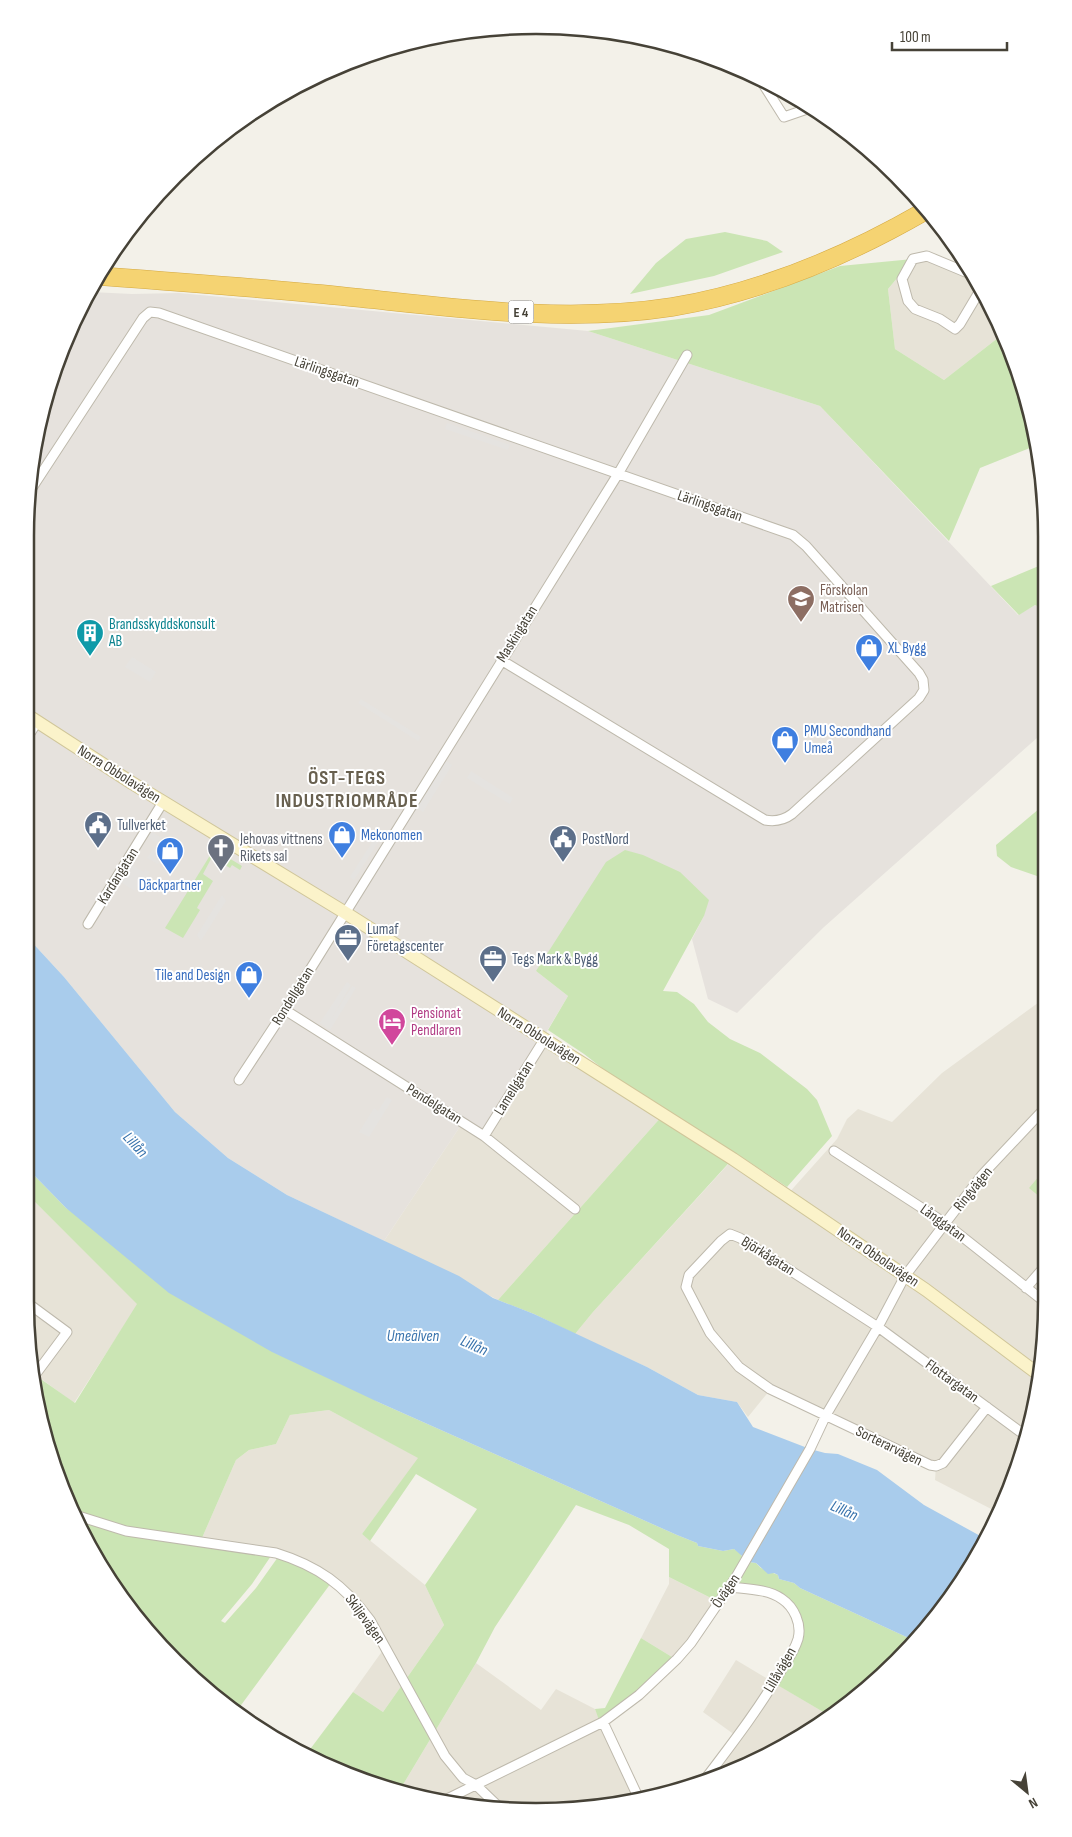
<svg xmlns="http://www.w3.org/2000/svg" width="1072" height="1837" font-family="'Sofia Sans Condensed',sans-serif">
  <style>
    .residential { fill: #e7e3d7 }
    .industrial { fill: #e6e2dd }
    .green { fill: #cbe5b4 }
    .parking { fill: #e5e3e0 }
    .water { fill: #a9ccec }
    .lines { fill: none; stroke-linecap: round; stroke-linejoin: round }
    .street-casing { stroke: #beb9ac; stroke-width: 11 }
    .secondary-casing { stroke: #d0c69a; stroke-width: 14 }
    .highway-casing { stroke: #d4a942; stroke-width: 19 }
    .street { stroke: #fff; stroke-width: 9 }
    .secondary { stroke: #fbf3ca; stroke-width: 12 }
    .highway { stroke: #f5d372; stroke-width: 18 }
    .labels { text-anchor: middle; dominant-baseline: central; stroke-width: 4; stroke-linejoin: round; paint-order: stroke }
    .shield { fill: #fff; stroke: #7e7b73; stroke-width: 1 }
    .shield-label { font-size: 14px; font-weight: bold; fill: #464237 }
    .street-label { font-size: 15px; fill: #464237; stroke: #fff }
    .education-label { font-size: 15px; fill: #785e54; stroke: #fff; text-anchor: start }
    .culture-label { font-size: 15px; fill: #0d838f; stroke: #fff; text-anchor: start }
    .shop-label { font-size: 15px; fill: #366cbe; stroke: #fff; text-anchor: start }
    .service-label { font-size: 15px; fill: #4e5e75; stroke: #fff; text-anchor: start }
    .worship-label { font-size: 15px; fill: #5b616d; stroke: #fff; text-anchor: start }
    .hotel-label { font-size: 15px; fill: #b23c85; stroke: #fff; text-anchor: start }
    .water-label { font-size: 16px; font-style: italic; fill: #3772ac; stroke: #fff }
    .district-label { font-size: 20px; font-weight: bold; letter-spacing: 1px; fill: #68604f; stroke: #fff }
    .rim { fill: none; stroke: #464237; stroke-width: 2.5 }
  </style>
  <rect width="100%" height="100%" fill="#f3f1e9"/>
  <!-- residential -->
  <path class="residential" d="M927,256L975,276L1003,334L944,380L895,349L888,289L913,259Z
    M1046,997V1335L1020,1466L997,1512L935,1480L936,1466L770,1390L748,1417L737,1402L698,1395L647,1367L575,1334L593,1312L733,1159L787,1195L837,1139L847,1119L858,1109L892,1122L942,1073Z
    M545,1045L663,1115L498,1300L384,1241L463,1122Z
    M29,1196L138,1304L74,1403L36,1375L32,1379L29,1368Z
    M329,1410L419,1458L362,1534L425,1585L444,1625L383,1712L353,1692L383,1650L372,1617L359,1600L344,1585L318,1566L202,1538L236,1460L249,1450L276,1444L290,1415Z
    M669,1577L715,1600L688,1640L672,1657L641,1638L669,1584Z
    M736,1660L830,1716L792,1743L731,1773L706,1781L739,1738L703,1712Z
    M476,1663L541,1710L556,1689L595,1709L636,1802L569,1811L470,1808L398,1793Z"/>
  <!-- industrial -->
  <path class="industrial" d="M91,292L132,294L179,293L588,331L820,406L1018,615L1035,605L1046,610V730L824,927L737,1013L708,999L692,939L704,916L536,971L568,996L484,1136L463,1122L384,1241L287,1195L228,1158L175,1112L64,977L28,938L26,502L52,372Z"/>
  <!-- green -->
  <path class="green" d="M725,232L767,241L783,252L714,276L630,294L656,263L686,239Z
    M913,259L888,289L895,349L944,380L1003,334L1020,372L1035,446L980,468L949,541L820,406L588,331L709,315L840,266Z
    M1046,563V610L1035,605L1019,615L991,586Z
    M1046,803V872L1037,876L1011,867L997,856L996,845Z
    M214,849L242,866L240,870L232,865L230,868L212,857L203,874L213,881L198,906L197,908L200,910L183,938L165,928Z
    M625,850L643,855L680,872L709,900L704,916L663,991L677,992L694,1004L708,1022L730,1039L760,1053L807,1089L817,1100L832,1136L787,1187L737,1154L593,1312L575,1334L534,1314L498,1300L663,1115L584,1054L548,1030L568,996L536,971L606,862Z
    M1046,1168V1202L1029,1188Z
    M29,1170L66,1208L378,1402L677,1535L697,1543L698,1546L723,1551L734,1549L740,1553L743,1558L715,1600L669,1577V1549L629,1525L576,1505L495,1627L476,1663L398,1793L310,1759L305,1756L353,1692L383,1712L444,1625L425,1585L477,1509L416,1474L370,1541L362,1534L418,1458L329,1410L290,1415L276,1444L249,1450L236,1460L202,1538L271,1556L252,1584L221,1621L225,1623L256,1588L278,1557L294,1563L331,1583L236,1712L175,1663L130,1612L78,1527L52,1465L32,1379L35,1375L75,1403L137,1304L29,1196Z
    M749,1562L756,1563L761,1568L778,1575L779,1579L794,1583L800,1588L913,1640L873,1685L830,1716L774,1683L788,1659L799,1628L781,1597L730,1587Z
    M641,1638L672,1657L635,1693L599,1720L595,1709L605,1708Z"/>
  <!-- parking -->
  <path class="parking" d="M447,423L510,445L508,450L445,429Z
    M132,657L156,672L150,682L125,667Z
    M361,699L421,737L418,741L358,703Z
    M446,761L452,765L423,812L417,808Z
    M471,771L513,798L510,804L467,778Z
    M152,832L172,845L158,864L147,858L157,844L148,837Z
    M378,833L382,836L354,880L350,877Z
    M132,865L144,872L145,869L150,872L141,887L138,885L135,891L122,883Z
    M222,895L226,901L201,941L197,935Z
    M347,982L351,985L330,1021L352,986L356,988L330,1030L320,1023Z
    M387,1097L392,1100L369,1137L359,1132L374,1108L378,1111Z"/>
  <!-- water -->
  <path class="water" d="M28,938L64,977L175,1112L228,1158L287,1195L459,1276L493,1298L534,1314L647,1367L698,1395L737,1402L753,1427L810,1449L825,1453L838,1454L877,1470L924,1505L984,1538L961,1585L913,1640L800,1588L794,1583L779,1579L778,1575L774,1573L768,1574L756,1563L749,1562L734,1549L723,1551L698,1546L697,1543L677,1535L378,1402L272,1352L169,1293L66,1208L29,1170Z"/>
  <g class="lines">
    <defs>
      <path id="street" d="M760,79L784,117L813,107
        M975,276L927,256L913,259L902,279L908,301L915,309L940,319L955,329L960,324L982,287
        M28,494L143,318L150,312L159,313L793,535L806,546L919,673L923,680L924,690L919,698L792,814C784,820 776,822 765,820L501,660
        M27,738L37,722
        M88,924L163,802
        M285,1010L484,1136L575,1209
        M239,1080L285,1010L618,474L687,355
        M484,1136L544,1040
        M834,1151L945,1223L1046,1303
        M1026,1288L1046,1265
        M29,1304L67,1332L32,1379
        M987,1407L943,1463L936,1466L930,1465L770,1389L739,1367L710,1333L686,1287L689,1275L721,1241L730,1234L740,1238L878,1327L1026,1436
        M72,1514L126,1531L276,1553C318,1566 344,1585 370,1620L445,1756L463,1778L476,1785L501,1809
        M603,1722L640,1801
        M703,1782C731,1745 759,1709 782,1669C788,1660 795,1649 798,1639C802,1624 794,1607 782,1599C768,1589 746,1589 730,1587
        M441,1802L603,1722L639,1695L677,1659L691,1643L736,1577L810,1449L826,1415L878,1327L905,1276L982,1175L1046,1107"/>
      <path id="secondary" d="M27,715L132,783L344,912L733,1159L926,1290L1038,1374"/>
      <path id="highway" d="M99,276C180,282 261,288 341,296C450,307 563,324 672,307C762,292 847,256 925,211"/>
    </defs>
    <!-- street casing -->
    <use href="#street" class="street-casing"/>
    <!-- secondary casing -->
    <use href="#secondary" class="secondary-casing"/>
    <!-- highway casing -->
    <use href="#highway" class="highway-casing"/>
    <!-- street -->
    <use href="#street" class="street"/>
    <!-- secondary -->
    <use href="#secondary" class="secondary"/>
    <!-- highway -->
    <use href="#highway" class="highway"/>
  </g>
  <!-- icons -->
  <defs>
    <symbol id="school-pin" viewBox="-11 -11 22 30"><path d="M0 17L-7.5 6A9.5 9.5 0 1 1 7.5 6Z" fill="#8d6e63" stroke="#fff"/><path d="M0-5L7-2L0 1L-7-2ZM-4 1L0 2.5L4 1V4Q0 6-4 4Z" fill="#fff"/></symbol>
    <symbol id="building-pin" viewBox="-11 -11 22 30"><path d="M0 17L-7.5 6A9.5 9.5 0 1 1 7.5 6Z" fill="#0f9aa8" stroke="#fff"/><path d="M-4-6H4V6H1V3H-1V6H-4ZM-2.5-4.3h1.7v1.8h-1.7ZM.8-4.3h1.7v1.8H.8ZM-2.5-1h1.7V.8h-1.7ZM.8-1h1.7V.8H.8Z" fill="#fff"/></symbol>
    <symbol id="shop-pin" viewBox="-11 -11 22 30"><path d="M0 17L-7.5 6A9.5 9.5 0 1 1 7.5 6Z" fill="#3f7fe0" stroke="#fff"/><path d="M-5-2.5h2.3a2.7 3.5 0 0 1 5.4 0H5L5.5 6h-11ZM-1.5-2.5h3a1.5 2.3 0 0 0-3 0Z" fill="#fff"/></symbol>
    <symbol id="civic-pin" viewBox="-11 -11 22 30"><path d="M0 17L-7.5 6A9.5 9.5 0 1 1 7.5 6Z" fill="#5c6f8a" stroke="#fff"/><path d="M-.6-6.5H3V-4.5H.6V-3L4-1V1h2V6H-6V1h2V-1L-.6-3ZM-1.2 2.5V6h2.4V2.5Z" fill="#fff"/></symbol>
    <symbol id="church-pin" viewBox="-11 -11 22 30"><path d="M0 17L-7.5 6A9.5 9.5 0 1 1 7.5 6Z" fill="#6b7280" stroke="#fff"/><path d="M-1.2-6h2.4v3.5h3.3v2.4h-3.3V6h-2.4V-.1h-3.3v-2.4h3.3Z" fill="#fff"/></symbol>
    <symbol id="office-pin" viewBox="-11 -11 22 30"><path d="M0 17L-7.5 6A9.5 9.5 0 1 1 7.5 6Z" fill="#5c6f8a" stroke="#fff"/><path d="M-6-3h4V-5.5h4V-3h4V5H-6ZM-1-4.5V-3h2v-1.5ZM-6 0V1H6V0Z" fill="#fff"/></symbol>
    <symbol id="hotel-pin" viewBox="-11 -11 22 30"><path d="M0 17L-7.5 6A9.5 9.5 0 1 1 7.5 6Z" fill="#d1479c" stroke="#fff"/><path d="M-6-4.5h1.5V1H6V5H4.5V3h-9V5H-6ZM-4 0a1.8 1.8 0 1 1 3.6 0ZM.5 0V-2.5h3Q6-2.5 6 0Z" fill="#fff"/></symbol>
  </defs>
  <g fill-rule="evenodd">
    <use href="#school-pin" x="785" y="583" width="32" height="43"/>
    <use href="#building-pin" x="74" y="617" width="32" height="43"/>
    <use href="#shop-pin" x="853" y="632" width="32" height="43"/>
    <use href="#shop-pin" x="769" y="724" width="32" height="43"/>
    <use href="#civic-pin" x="82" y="809" width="32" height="43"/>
    <use href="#shop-pin" x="326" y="819" width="32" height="43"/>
    <use href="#civic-pin" x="547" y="823" width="32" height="43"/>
    <use href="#church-pin" x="205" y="832" width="32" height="43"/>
    <use href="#shop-pin" x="154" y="835" width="32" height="43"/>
    <use href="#office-pin" x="332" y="922" width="32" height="43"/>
    <use href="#office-pin" x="477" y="943" width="32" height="43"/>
    <use href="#shop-pin" x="233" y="959" width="32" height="43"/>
    <use href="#hotel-pin" x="376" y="1006" width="32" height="43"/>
  </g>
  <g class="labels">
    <!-- shield labels -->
    <rect class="shield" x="508.5" y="300.5" width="25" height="23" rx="4"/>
    <g class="shield-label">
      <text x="521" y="312">E 4</text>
    </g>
    <!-- street labels -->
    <g class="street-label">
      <text transform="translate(327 372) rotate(19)">Lärlingsgatan</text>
      <text transform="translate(710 506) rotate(19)">Lärlingsgatan</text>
      <text transform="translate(517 634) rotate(-58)">Maskingatan</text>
      <text transform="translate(119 774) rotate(32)">Norra Obbolavägen</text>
      <text transform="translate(118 876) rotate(-58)">Kardangatan</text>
      <text transform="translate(293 996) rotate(-58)">Rondellgatan</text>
      <text transform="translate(539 1036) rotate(32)">Norra Obbolavägen</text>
      <text transform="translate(514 1088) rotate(-58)">Lamellgatan</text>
      <text transform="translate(434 1104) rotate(32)">Pendelgatan</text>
      <text transform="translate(973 1189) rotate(-51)">Ringvägen</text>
      <text transform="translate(943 1223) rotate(36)">Långgatan</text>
      <text transform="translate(768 1256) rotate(32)">Björkågatan</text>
      <text transform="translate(878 1257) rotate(34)">Norra Obbolavägen</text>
      <text transform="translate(952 1381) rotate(36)">Flottargatan</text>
      <text transform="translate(889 1446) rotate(26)">Sorterarvägen</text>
      <text transform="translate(726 1591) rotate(-56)">Övägen</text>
      <text transform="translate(365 1619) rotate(54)">Skiljevägen</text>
      <text transform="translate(780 1670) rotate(-60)">Lillåvägen</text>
    </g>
    <!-- education labels -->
    <g class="education-label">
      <text x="820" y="590">Förskolan<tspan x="820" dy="17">Matrisen</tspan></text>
    </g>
    <!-- culture labels -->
    <g class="culture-label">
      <text x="109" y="624">Brandsskyddskonsult<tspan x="109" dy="17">AB</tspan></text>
    </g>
    <!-- shop labels -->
    <g class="shop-label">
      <text x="888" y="648">XL Bygg</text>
      <text x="804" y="731">PMU Secondhand<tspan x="804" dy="17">Umeå</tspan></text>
      <text x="361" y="835">Mekonomen</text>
      <text x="170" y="885" text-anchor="middle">Däckpartner</text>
      <text x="230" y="975" text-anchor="end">Tile and Design</text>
    </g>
    <!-- service labels -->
    <g class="service-label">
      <text x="117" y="825">Tullverket</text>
      <text x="582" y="839">PostNord</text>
      <text x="367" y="929">Lumaf<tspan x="367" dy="17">Företagscenter</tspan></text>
      <text x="512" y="959">Tegs Mark &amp; Bygg</text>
    </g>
    <!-- worship labels -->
    <g class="worship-label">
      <text x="240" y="839">Jehovas vittnens<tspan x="240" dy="17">Rikets sal</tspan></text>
    </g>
    <!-- hotel labels -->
    <g class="hotel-label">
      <text x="411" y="1013">Pensionat<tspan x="411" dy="17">Pendlaren</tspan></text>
    </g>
    <!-- water labels -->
    <g class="water-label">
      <text transform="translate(135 1145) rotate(47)">Lillån</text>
      <text x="413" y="1336">Umeälven</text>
      <text transform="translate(474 1346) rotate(24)">Lillån</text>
      <text transform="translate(844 1511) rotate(24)">Lillån</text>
    </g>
    <!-- district labels -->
    <g class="district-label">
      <text x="347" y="778">ÖST-TEGS<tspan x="347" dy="23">INDUSTRIOMRÅDE</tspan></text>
    </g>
  </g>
  <!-- crop -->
  <path d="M0 0H1072V1837H0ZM536 34H536A502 502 0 0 1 1038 536V1301A502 502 0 0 1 536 1803H536A502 502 0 0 1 34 1301V536A502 502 0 0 1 536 34Z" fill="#fff" fill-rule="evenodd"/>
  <path class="rim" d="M536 34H536A502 502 0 0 1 1038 536V1301A502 502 0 0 1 536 1803H536A502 502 0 0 1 34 1301V536A502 502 0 0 1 536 34Z"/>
  <!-- north arrow -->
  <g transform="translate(1027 1792) rotate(151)" stroke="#ffffff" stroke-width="4" paint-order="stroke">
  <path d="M0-4L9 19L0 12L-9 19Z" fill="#464237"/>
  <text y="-8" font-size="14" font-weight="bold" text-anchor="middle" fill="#464237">N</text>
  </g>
  <!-- scale -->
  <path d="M892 42v8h115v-8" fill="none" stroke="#464237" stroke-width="2.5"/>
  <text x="900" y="42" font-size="15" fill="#464237" stroke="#ffffff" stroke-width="4" paint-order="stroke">100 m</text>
</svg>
